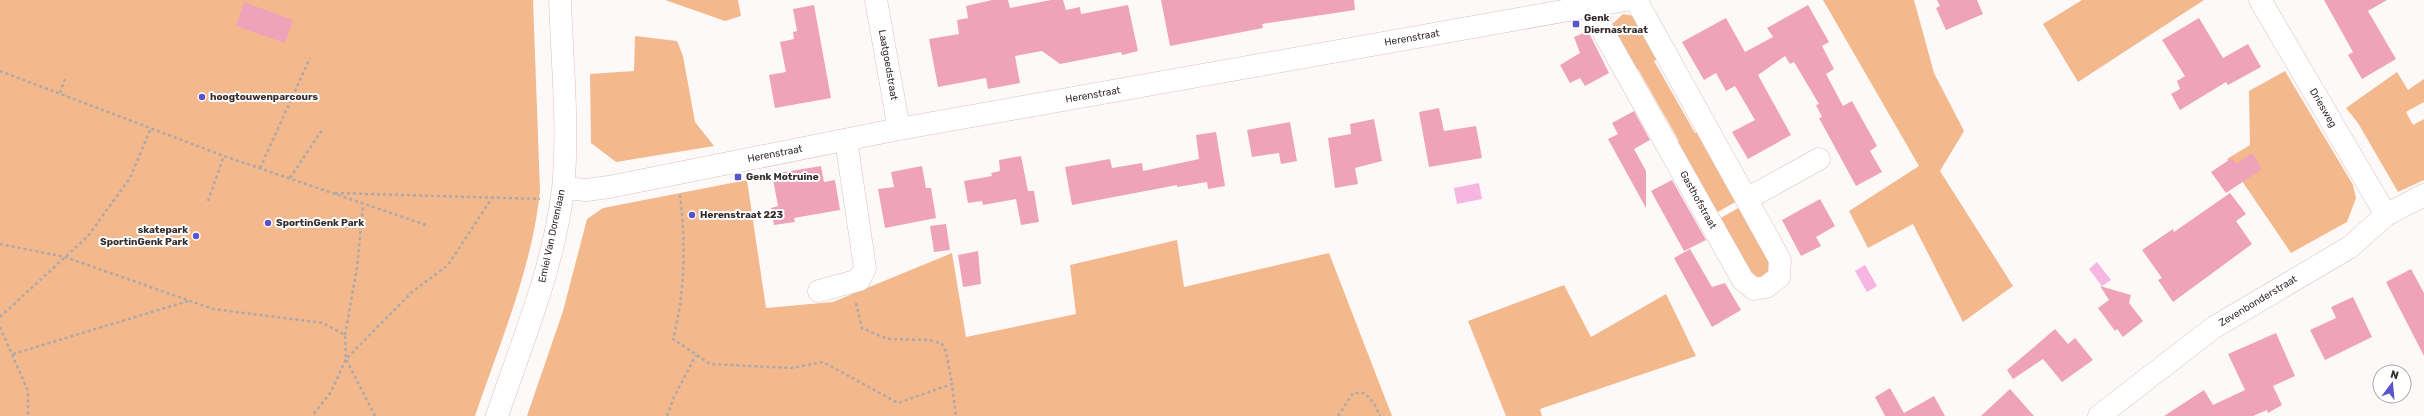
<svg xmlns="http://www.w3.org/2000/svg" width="2424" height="416" font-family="Rubik,sans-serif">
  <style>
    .green { fill: #f3b98d }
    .water { fill: #f7b5e1 }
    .building { fill: #efa3bb }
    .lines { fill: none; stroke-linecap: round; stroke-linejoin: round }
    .minor-casing { stroke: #d9c1c0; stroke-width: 23 }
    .path { stroke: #afa8a8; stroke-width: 2.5; stroke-dasharray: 3 3; stroke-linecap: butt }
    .minor { stroke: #fff; stroke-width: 22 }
    .poi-dot { fill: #5954cc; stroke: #fff; stroke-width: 1.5 }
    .labels { text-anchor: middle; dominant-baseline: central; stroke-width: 4; stroke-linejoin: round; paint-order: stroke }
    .poi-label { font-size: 10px; font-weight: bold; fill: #372d2d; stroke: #fff; text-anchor: start }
    .street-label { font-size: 10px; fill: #372d2d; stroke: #fff }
  </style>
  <rect width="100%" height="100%" fill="#fef9f9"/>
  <!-- green -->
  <path class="green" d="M0,0H533L540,191C532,269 500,342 475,416H0Z
    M665,0H738L741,16L725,21Z
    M1823,0H1914L1934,73L1964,131L1940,171L2013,286L1963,322L1913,224L1868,248L1849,211L1919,166Z
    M2082,0H2204L2078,82L2043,24Z
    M1623,14L1634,16L1660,58L1654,61L1695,133L1701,130L1737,201L1716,213L1673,145L1679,141L1638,69L1632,72L1610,26Z
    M635,36L677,41L683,56L695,122L714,146L616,162L591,143L590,74L634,71Z
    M2285,71L2353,185L2356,198L2347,222L2291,253L2227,159L2250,145L2249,91Z
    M2397,72L2408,90L2424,79V102L2406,112L2413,125L2424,119V180L2398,192L2358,123L2346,108Z
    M747,180L766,308L833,302L952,253L966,337L1076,314L1070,265L1177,240L1184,287L1329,253L1392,416H527L563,311L587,219L603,208Z
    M1740,207L1773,259L1766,278L1751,279L1719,219Z
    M1564,285L1591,337L1666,294L1696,356L1540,409L1542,416H1506L1468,321Z"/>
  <!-- water -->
  <path class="water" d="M1479,183L1482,199L1457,204L1454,188Z
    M2097,262L2111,280L2102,286L2089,269Z
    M1865,265L1877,286L1867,292L1855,271Z"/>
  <!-- building -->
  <path class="building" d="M992,0H1008L1010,8L1051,0H1063L1066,10L1080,7L1081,14L1128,5L1138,51L1122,55L1121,52L1060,64L1042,51L1015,56L1020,83L988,89L986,78L938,87L929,39L959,34L957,20L968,18L966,6Z
    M1161,0H1354L1355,10L1262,24L1263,28L1170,46Z
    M1937,0H1977L1983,14L1946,30L1936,8L1940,6Z
    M2324,0H2387L2368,11L2396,59L2362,79L2348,55L2353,52Z
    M244,2L293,20L285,43L236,26Z
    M814,5L831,98L775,108L769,75L786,72L780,42L794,39L793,32L797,31L793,9Z
    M1808,5L1829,42L1822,46L1834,69L1826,74L1843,106L1852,101L1877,146L1870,151L1882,172L1856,186L1819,118L1822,117L1816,105L1819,104L1794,62L1790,64L1785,56L1758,75L1791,135L1748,159L1732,132L1755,120L1735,86L1726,91L1716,73L1704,80L1682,42L1726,18L1745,52L1773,37L1767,28Z
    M2199,18L2223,58L2248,44L2261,67L2228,85L2226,82L2180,110L2171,94L2180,89L2177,81L2185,76L2162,40Z
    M1588,31L1609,73L1585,86L1580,78L1570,83L1560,65L1580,53L1574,37Z
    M1439,108L1444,131L1476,126L1482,158L1429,167L1419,112Z
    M1634,111L1650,140L1634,149L1646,171V208L1608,139L1618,134L1612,123Z
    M1374,119L1382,161L1355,168L1358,184L1335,188L1328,138L1351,134L1350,124Z
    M1290,122L1297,161L1281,164L1279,153L1252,157L1247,130Z
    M1216,132L1225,186L1208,189L1207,182L1177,187V185L1072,205L1065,167L1110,159L1112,168L1142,163L1143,171L1199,159L1196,135Z
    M2252,153L2262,169L2226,193L2211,172L2232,158L2236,164Z
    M1021,156L1028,191H1034L1039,222L1021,225L1016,199L983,205L982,201L968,203L964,181L992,176L991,173L1000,171L999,160Z
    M821,166L824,182L835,180L840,210L794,218L795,222L774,225L771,208L778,206L772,174Z
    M922,166L926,188H931L936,218L885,228L878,189L894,187L891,172Z
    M1672,180L1706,240L1684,251L1651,191Z
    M2230,193L2246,214L2236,221L2252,244L2173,302L2158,280L2162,278L2142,250L2173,229L2174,232Z
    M1820,199L1835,226L1816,237L1821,246L1801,256L1782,220Z
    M946,224L950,250L934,252L930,226Z
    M1690,249L1712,287L1725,283L1741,310L1712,327L1674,258Z
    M978,251L981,284L963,287L958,255Z
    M2411,269L2424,293V356L2386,282Z
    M2100,286L2131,295L2129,303L2143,321L2123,337L2117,329L2115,331L2098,308L2109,300Z
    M2353,297L2372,337L2325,360L2310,330L2336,318L2331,307Z
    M2055,329L2068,344L2075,338L2093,360L2062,382L2043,359L2013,379L2007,370Z
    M2276,333L2295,376L2273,386L2282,405L2268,413L2267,410L2253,416H2164L2204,390L2213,405L2245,390L2228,354Z
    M1890,388L1904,413L1934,396L1945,416H1885L1875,397Z
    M2010,389L2034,416H1981Z"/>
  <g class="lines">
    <defs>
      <path id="minor" d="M876,0L899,129
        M2260,0L2386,215
        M1593,5L1605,35L1743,280L1754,289L1766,287L1779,277L1780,260L1636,0
        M563,188L586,190L609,187L899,129L1625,0
        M1747,199L1819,159
        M819,291L859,280L865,268L846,140
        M497,416C522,342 554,267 563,189C569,129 562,60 560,0
        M2099,416L2213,328L2350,247L2386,215L2424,195"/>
    </defs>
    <!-- minor casing -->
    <use href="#minor" class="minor-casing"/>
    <!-- path -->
    <path class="path" d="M0,71L224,156L429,226
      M60,93L66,76
      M260,168L310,58
      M290,178L322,130
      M335,193L540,199
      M680,195C686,242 685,294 673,339L710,364L791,368L823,362L898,403L952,384L956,416
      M208,201L224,156
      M0,244L65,257L213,309L323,323L345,335L346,359L331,392L312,416
      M856,303L862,328L887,339L930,340L942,344L946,352L952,384
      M0,317L88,236L130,178L151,128
      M0,327L28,391V416
      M345,335L357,268L363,205
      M13,354L188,301
      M375,416L346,359L412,292L448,265L492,198
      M667,416L674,397L696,355
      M1338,416L1353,393H1365L1375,405L1380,416"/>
    <!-- minor -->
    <use href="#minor" class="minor"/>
  </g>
  <!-- markers -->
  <g class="poi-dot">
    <rect x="1572" y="20" width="8" height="8" rx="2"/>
    <circle cx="202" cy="97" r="4"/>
    <rect x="734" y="173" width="8" height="8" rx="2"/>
    <circle cx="692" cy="215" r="4"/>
    <circle cx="268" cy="223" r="4"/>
    <circle cx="196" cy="236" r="4"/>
  </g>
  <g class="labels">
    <!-- poi labels -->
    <g class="poi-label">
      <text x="1584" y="18">Genk<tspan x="1584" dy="12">Diernastraat</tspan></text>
      <text x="210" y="97">hoogtouwenparcours</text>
      <text x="746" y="177">Genk Motruine</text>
      <text x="700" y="215">Herenstraat 223</text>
      <text x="276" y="223">SportinGenk Park</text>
      <text x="188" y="230" text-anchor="end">skatepark<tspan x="188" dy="12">SportinGenk Park</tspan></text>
    </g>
    <!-- street labels -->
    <g class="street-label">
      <text transform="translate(1412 38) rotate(-10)">Herenstraat</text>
      <text transform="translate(888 65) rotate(80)">Laatgoedstraat</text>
      <text transform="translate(1093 95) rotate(-10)">Herenstraat</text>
      <text transform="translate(2323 108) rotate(60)">Driesweg</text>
      <text transform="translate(775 154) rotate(-11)">Herenstraat</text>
      <text transform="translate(1698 200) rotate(61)">Gasthofstraat</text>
      <text transform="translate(552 236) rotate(-78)">Emiel Van Dorenlaan</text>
      <text transform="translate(2258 301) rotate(-31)">Zevenbonderstraat</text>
    </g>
  </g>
  <!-- north arrow -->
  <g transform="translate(2392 384) rotate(16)"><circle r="19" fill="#ffffff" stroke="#afabab"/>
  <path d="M0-3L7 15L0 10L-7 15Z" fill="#5954cc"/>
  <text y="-6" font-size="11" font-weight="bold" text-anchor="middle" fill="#372d2d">N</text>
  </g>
</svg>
